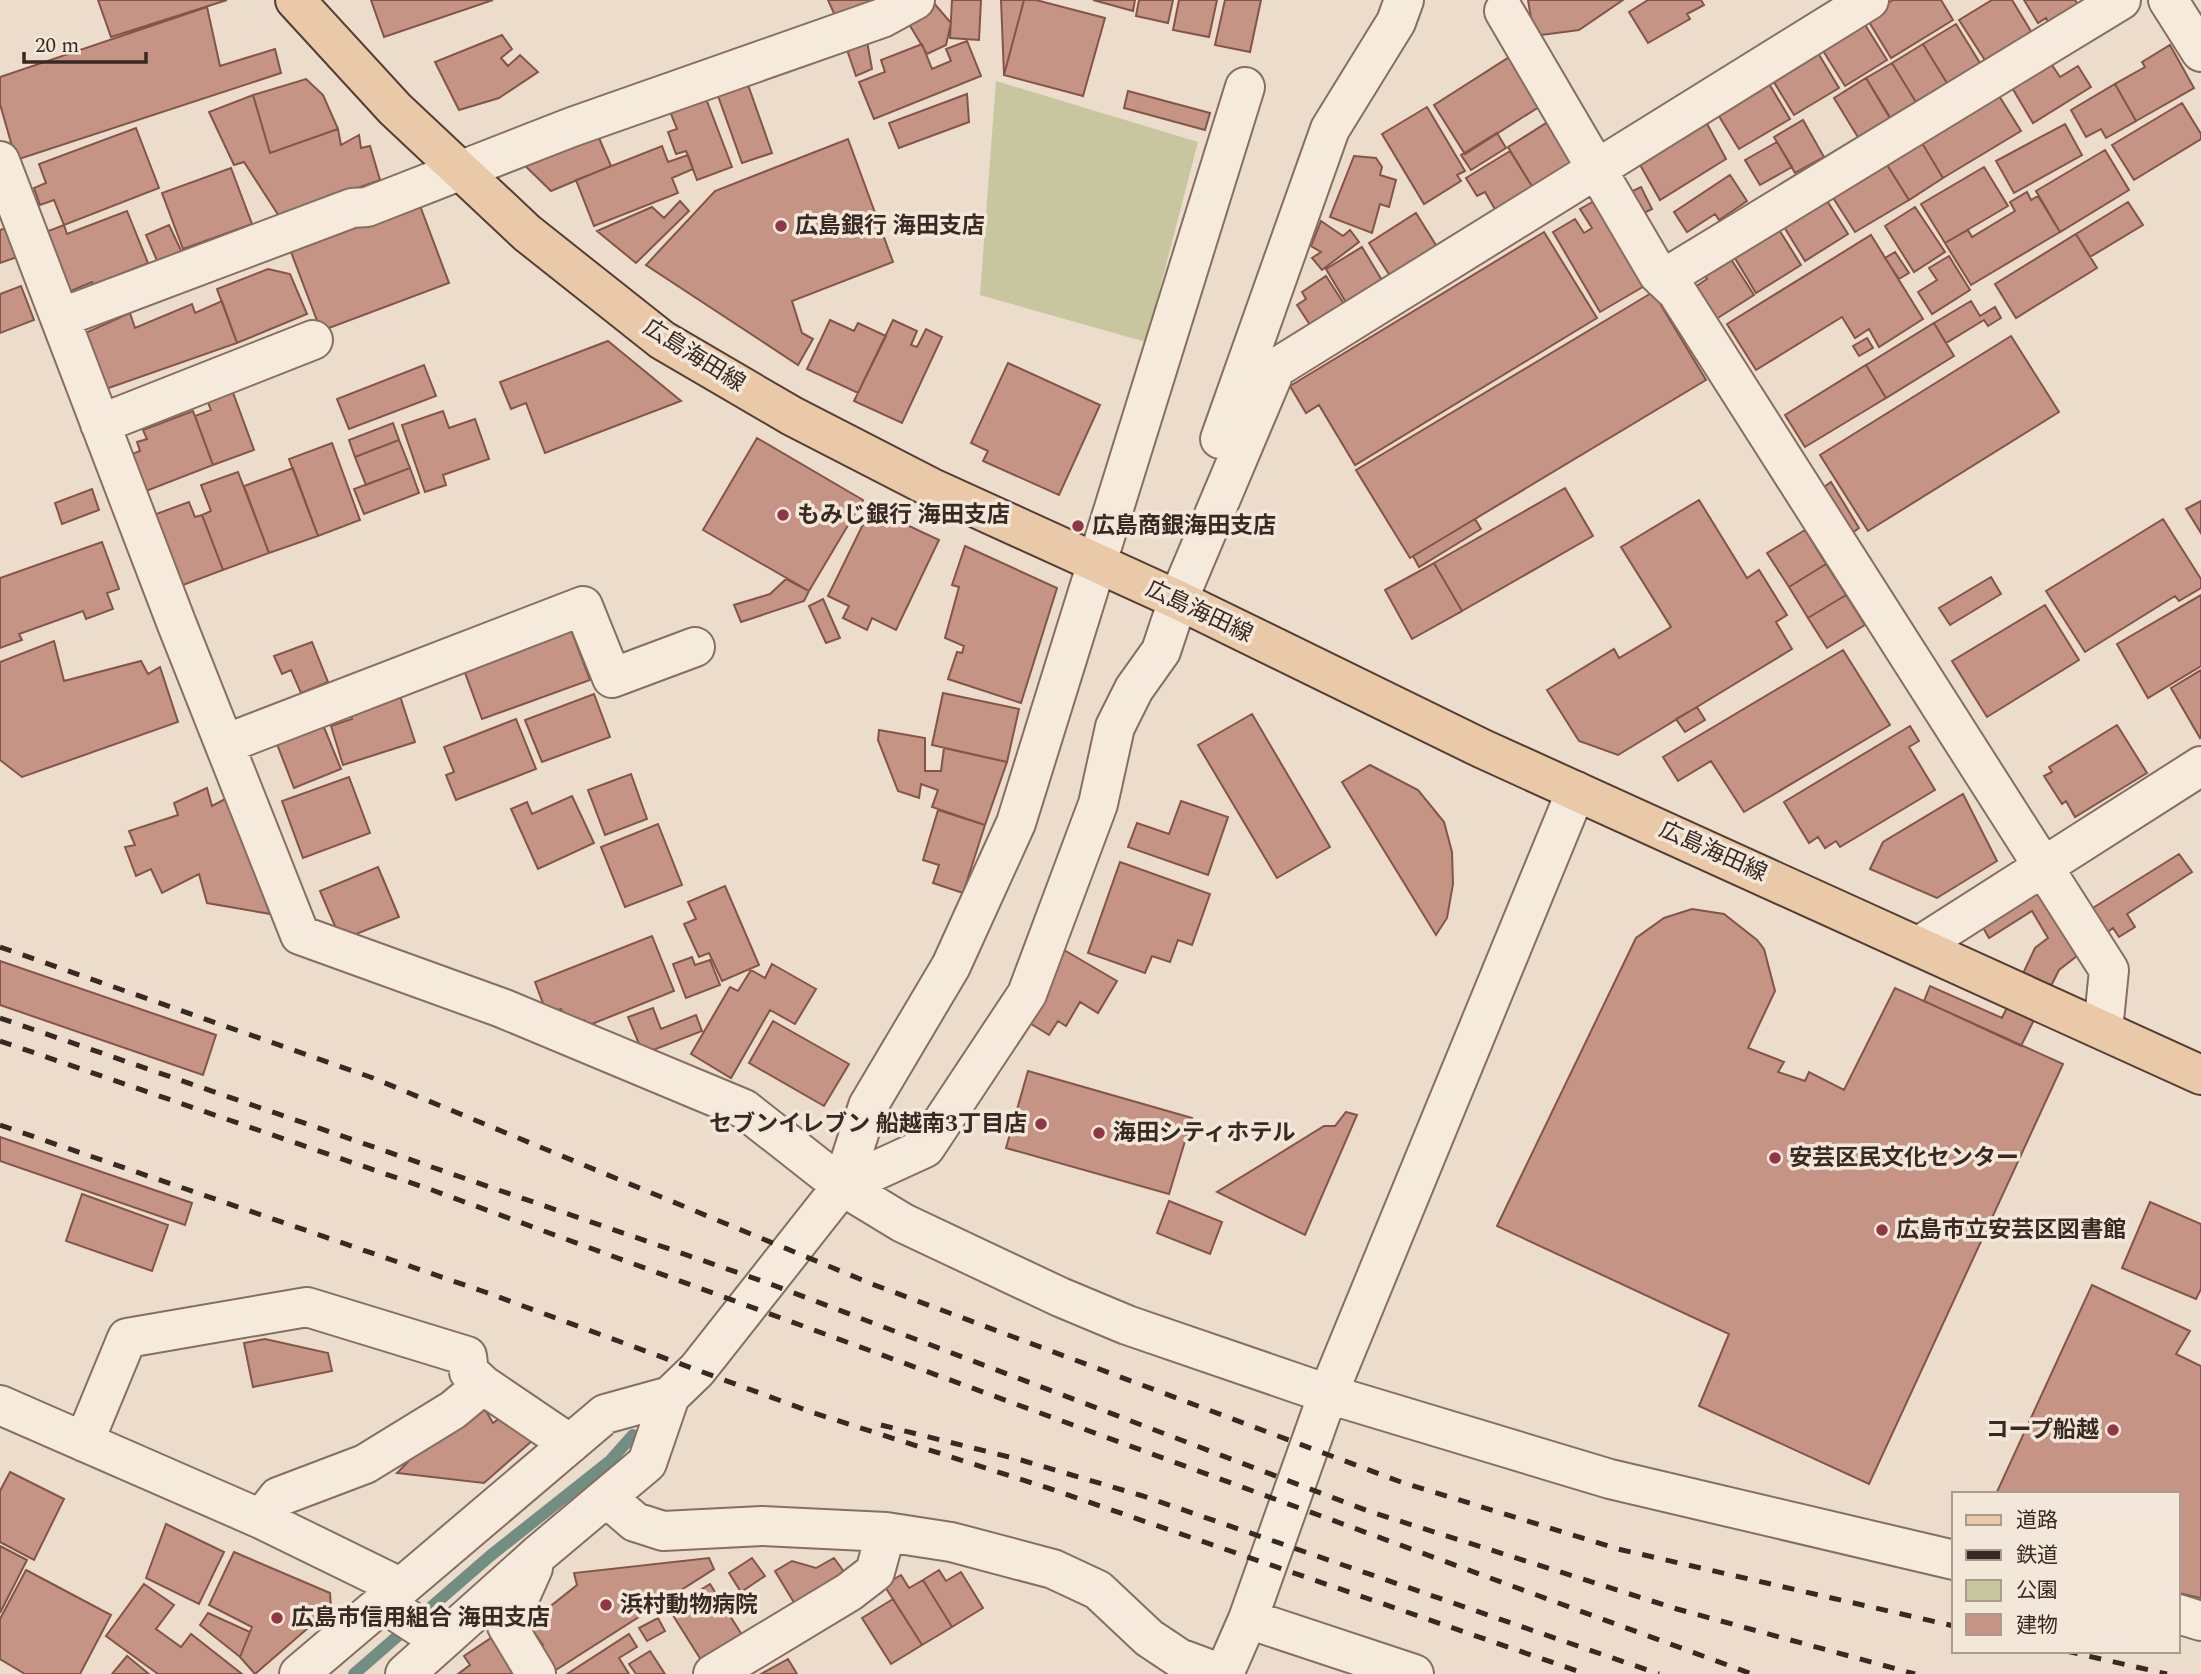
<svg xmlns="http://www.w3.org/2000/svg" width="2201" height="1674" font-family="Spectral,'Noto Sans JP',serif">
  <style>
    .green { fill: #c8c69f }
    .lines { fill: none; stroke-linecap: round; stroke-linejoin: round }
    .stream { stroke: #728e82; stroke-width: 12 }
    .building { fill: #c59485; stroke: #835549; stroke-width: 2 }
    .minor-casing { stroke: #866e60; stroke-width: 42 }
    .major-casing { stroke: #553d34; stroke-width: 42 }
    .minor { stroke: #f6eadd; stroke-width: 38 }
    .major { stroke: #e9c9a7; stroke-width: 38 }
    .rail { stroke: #382922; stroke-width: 5; stroke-dasharray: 12 12; stroke-linecap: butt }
    .poi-dot { fill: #8f3647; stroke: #f3e7da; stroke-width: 2.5 }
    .labels { text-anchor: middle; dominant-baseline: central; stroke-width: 7; stroke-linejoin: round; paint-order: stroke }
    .poi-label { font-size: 23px; font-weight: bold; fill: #382922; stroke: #f3e7da; text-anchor: start }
    .street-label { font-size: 23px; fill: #382922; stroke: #f3e7da }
  </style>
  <rect width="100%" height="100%" fill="#ebdccb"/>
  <!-- green -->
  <path class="green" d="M996,81L1198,142L1146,342L980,295Z"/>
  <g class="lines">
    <!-- stream -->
    <path class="stream" d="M354,1674L490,1556L610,1461L633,1435"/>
  </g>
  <!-- building -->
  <path class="building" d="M98,0H227L111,37Z
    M371,0H493L384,37Z
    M828,0H886L837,20Z
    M952,0H981L979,40L950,38Z
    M1001,0H1024L1004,75Z
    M1024,0H1036L1105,18L1083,96L1004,75Z
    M1093,0H1135L1133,11Z
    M1139,0H1173L1168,23L1136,16Z
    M1179,0H1217L1209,37L1173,30Z
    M1225,0H1261L1250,52L1215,45Z
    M1528,0H1623L1579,30L1534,36Z
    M1648,0H1701L1704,5L1687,14L1690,19L1648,43L1629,12Z
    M1893,0H1941L1953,20L1891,58L1866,17Z
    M1992,0H2012L2032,33L1986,62L1959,20Z
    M2024,0H2075L2080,7L2050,25L2046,18L2038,23Z
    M933,2L951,23L946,45L927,54L906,19Z
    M207,7L220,66L275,49L281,73L16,160L0,104V77Z
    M1862,20L1887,60L1845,86L1820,46Z
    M1956,24L1983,68L1950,88L1923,44Z
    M502,35L512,49L501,58L508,66L520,55L538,72L499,98L459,110L435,62Z
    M866,36L872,69L856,76L845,44Z
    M967,41L981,76L874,119L859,82L885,72L881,60L922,44L932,69L951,61L946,49Z
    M1923,44L1950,88L1919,107L1892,63Z
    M2170,45L2194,88L2136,121L2115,84L2145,67L2142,62Z
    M1815,48L1839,88L1794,115L1769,74Z
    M1511,56L1542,105L1465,154L1434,105Z
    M2050,62L2060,77L2078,66L2091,87L2033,123L2011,86Z
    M1892,63L1919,107L1896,127L1866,78Z
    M1866,78L1891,120L1859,139L1834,98Z
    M306,79L323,95L338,129L270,153L253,95Z
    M747,82L772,153L742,163L717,93Z
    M1768,82L1790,119L1739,149L1717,113Z
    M2115,84L2136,121L2106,138L2101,129L2086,137L2071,110Z
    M1128,91L1210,113L1205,130L1124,108Z
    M1996,91L2021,131L1943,178L1919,138Z
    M967,94L969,122L899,148L889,123Z
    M253,95L270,153L338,129L341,145L359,135L361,148L370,146L380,180L279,216L244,162L234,165L209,112Z
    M705,96L732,167L697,180L686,151L676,154L668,132L677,129L669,109Z
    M2182,103L2201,134V139L2134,180L2112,145Z
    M1427,107L1465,171L1457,175L1461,181L1424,204L1382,134Z
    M1551,120L1577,161L1533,188L1508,147Z
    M1705,120L1726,159L1660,200L1639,163Z
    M1803,120L1824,157L1795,173L1774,137Z
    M2065,124L2082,155L2014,193L1996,161Z
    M136,128L159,188L64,225L54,200L40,205L34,188L46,183L39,164Z
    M596,131L611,166L551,191L517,158Z
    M1497,133L1506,148L1471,170L1461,155Z
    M1919,138L1943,178L1909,200L1884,160Z
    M848,139L893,262L792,301L802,333L813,339L798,365L646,265L715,191Z
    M1777,142L1792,167L1760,185L1745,160Z
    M662,146L668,162L688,155L693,169L672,178L678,193L594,226L576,180Z
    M2105,150L2129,190L2060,232L2036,191Z
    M1510,151L1533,188L1496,211L1485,192L1477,196L1466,178Z
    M1354,156L1376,158L1382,167L1380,175L1396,180L1389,207L1380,204L1372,233L1330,217Z
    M1884,160L1909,200L1855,232L1830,193Z
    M1984,167L2008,206L1945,243L1921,204Z
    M231,168L252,224L183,249L162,193Z
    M1730,175L1747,201L1719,220L1715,214L1687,232L1674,212Z
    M1641,187L1652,209L1636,217L1624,195Z
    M2027,192L2031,200L2038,196L2060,232L1971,285L1945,243L1968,230L1972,237L2015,211L2010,202Z
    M1603,196L1653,281L1600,312L1553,232L1575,219L1584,233L1592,228L1580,209Z
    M1824,196L1848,234L1805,261L1781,222Z
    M680,201L689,211L636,263L597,231L652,207L664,218Z
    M2128,202L2143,225L2090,257L2076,234Z
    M419,203L449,283L321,331L291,252Z
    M1915,207L1945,252L1914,272L1885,226Z
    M127,211L148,263L118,275L121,282L96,291L92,282L66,293L43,233L64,225L67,234Z
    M1416,213L1439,250L1392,279L1369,243Z
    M1321,221L1343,236L1350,230L1359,242L1322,270L1312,258L1321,252L1311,246Z
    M169,225L185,259L161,270L146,235Z
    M9,227L17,257L0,263V230Z
    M1778,228L1801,265L1756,293L1733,255Z
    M1544,232L1597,318L1355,465L1319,405L1306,413L1290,386Z
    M2076,234L2097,268L2016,318L1995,284Z
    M1871,235L1923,319L1879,347L1869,329L1855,338L1842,317L1756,370L1727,324Z
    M1362,247L1383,282L1347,304L1326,269Z
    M1895,252L1909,273L1899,279L1885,258Z
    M1727,253L1754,295L1710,323L1689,291L1707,279L1702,270Z
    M1949,256L1970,290L1932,314L1918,292L1937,280L1929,268Z
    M268,269L290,274L307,314L237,343L217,289Z
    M1326,276L1346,307L1312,328L1297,305L1306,299L1302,292Z
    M21,286L34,320L0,333V294Z
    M1653,292L1706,380L1410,558L1356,470Z
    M222,301L237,343L103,390L81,335L130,313L135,328L192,304L195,313Z
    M1971,301L1980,316L1995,307L2001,318L1988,326L1984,320L1946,343L1934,323Z
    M830,320L854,331L858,323L886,336L858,393L807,369Z
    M893,320L917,331L911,345L917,347L926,329L942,337L902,423L854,401Z
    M1934,323L1954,356L1886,398L1866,365Z
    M2011,336L2059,412L1868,531L1820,455Z
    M1867,338L1873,348L1859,356L1853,346Z
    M608,341L681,401L545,453L526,403L511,409L500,382Z
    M1008,363L1100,405L1059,495L983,461L988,451L971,443Z
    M424,365L436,396L349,429L337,399Z
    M1866,365L1886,398L1805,447L1785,415Z
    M232,390L254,450L213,465L195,416L211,410L207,400Z
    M193,411L213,465L141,493L127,456L140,451L137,442L147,439L143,430Z
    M443,411L449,428L475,419L489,459L443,475L446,485L425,492L402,425Z
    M393,423L399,440L355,457L349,440Z
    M757,438L863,500L809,591L703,530Z
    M399,440L410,468L366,485L355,457Z
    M332,443L360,520L318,536L289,459Z
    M293,468L318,536L269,553L244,486Z
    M410,468L419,493L364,514L354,489Z
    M238,472L269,553L223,570L202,515L211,511L201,485Z
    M1831,482L1859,528L1852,533L1824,487Z
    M1565,488L1593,536L1462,611L1434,563Z
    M92,489L99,510L62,524L55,503Z
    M1699,500L1747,578L1759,570L1787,615L1776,622L1792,649L1618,755L1579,741L1547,690L1614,649L1619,658L1671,627L1621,547Z
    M2201,501V533L2186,509Z
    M189,502L195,517L202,515L223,570L175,588L148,517Z
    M871,508L939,540L896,630L872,618L867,630L843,618L849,606L828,596Z
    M1475,519L1481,529L1419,567L1413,556Z
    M2163,519L2201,579V588L2179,601L2175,596L2085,652L2046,591Z
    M1805,530L1826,564L1789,587L1767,553Z
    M102,542L119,589L107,593L113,609L86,619L83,611L19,634L22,640L0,648V578Z
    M965,546L1057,588L1021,703L948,679L957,652L962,653L964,646L945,638L959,587L952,585Z
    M1434,563L1462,611L1412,639L1385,590Z
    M1826,564L1846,595L1808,618L1789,587Z
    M1991,577L2001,594L1950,625L1939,608Z
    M786,579L809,591L804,601L741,622L734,605L770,594Z
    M1846,595L1865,625L1827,648L1808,618Z
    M2201,595V666L2148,698L2117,644Z
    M823,599L840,638L826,643L809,606Z
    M2045,605L2079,660L1987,717L1952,661Z
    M571,630L590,680L482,719L464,670Z
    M54,641L64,681L141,661L148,674L160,667L178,722L22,777L0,760V662Z
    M312,642L328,682L301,693L291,670L282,674L274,656Z
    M1843,650L1890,725L1744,812L1711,761L1678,781L1663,757Z
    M2201,670V737L2200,738L2171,688Z
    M399,693L415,742L343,765L331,726L352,719L348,708Z
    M943,693L1019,709L1007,762L932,745Z
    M594,694L610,737L542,762L525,720Z
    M1697,707L1705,720L1685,732L1676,719Z
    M1252,714L1330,847L1277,878L1198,745Z
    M516,719L536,769L456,800L446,775L454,772L444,747Z
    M321,720L341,769L294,788L275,739Z
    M2117,725L2147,773L2075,817L2066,801L2062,804L2044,776L2052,772L2049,767Z
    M1910,726L1919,741L1909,747L1935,790L1840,847L1836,841L1825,848L1818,837L1809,843L1784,802Z
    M879,730L925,738V771H941L944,748L1007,762L985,825L932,807L938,790L921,784L919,798L898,791L878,740Z
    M1370,765L1418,790L1444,822L1452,852L1453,884L1447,918L1436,935L1342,782Z
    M631,774L647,819L605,835L588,790Z
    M349,777L370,833L303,858L282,801Z
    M207,788L212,806L227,798L270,914L207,903L199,874L162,893L151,869L136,876L125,847L135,845L129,831L178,815L174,803Z
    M1963,794L1997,861L1937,898L1870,869L1883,842Z
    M572,796L594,843L538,869L511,809L527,802L532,814Z
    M1181,801L1228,817L1208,875L1128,847L1137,823L1169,834Z
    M938,810L985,825L963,893L933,883L939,865L923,860Z
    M658,824L682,885L625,907L601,847Z
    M2179,854L2192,872L2127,914L2135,927L2119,937L2113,928L2059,970L2021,1046L1924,1001L1930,986L2002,1018L2035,948L2048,938L2032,911L1989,938L1981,924L2038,887L2064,926Z
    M1120,862L1210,894L1192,945L1178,940L1170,962L1152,956L1145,973L1088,953Z
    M378,867L399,917L341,940L320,891Z
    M725,886L759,965L722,981L709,953L699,957L684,924L696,919L688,902Z
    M1692,909L1724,914L1757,940L1764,949L1775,991L1748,1048L1784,1062L1778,1072L1805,1081L1809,1072L1844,1090L1895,988L2063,1064L1869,1484L1699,1406L1729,1334L1497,1226L1636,938L1664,918Z
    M652,936L674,991L587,1026L584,1020L576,1023L566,1021L561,1009L547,1014L535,982Z
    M1064,950L1117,981L1098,1013L1080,1002L1066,1026L1058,1021L1049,1035L1023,1019Z
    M692,957L695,965L710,960L720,985L686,998L673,964Z
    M0,961L216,1035L203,1075L0,1005Z
    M772,964L816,989L795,1024L770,1010L731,1078L691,1054L730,987L738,991L751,970L765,978Z
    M653,1008L661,1029L696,1015L702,1031L643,1054L628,1017Z
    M773,1021L849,1064L824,1106L749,1063Z
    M1028,1071L1192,1118L1169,1194L1006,1148Z
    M1346,1112L1357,1115L1305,1235L1217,1192L1324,1126H1335Z
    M0,1137L192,1203L185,1225L0,1161Z
    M82,1194L168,1225L152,1271L66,1241Z
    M1169,1201L1222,1222L1210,1254L1157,1233Z
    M2150,1202L2201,1224V1289L2196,1299L2122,1268Z
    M2092,1285L2190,1331L2176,1354L2201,1366V1598L2178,1593V1494H1996Z
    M265,1339L328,1353L332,1371L253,1387L244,1343Z
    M483,1406L493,1423L504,1415L533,1440L484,1483L397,1473L430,1439Z
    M10,1472L64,1499L34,1560L0,1542V1491Z
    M166,1524L224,1552L199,1604L146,1578Z
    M0,1546L27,1560L0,1613Z
    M234,1552L330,1593L331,1608L255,1674L240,1657L252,1627L209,1605Z
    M709,1558L714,1569L551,1673L536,1652L543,1645L528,1624L577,1585L574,1573Z
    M752,1558L765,1576L741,1592L729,1573Z
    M834,1558L847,1576L796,1606L775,1571L792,1561L816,1568Z
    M26,1570L111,1615L80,1674H25L0,1659V1619Z
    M939,1570L946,1581L961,1572L983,1608L952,1627L923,1580Z
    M901,1575L909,1588L923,1580L952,1627L922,1645L884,1585Z
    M144,1584L174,1605L156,1629L181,1647L191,1634L242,1674H158L106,1636Z
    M710,1584L742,1635L701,1660L669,1609Z
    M893,1599L922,1645L891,1664L862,1618Z
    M208,1613L250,1632L240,1657L200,1625Z
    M658,1618L665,1631L647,1641L639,1628Z
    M497,1634L524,1674H458L470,1665L464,1656Z
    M629,1634L637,1647L619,1658L629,1674H567Z
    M650,1651L665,1674H636L629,1664Z
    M127,1656L149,1674H112Z
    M788,1659L797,1674H761Z"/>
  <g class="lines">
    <defs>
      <path id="minor" d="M2168,0L2201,52
        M1504,11L1658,274L1677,292L2109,970L2103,1030
        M0,161L176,622L300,935L502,1008L744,1109L842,1186L903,1223L1060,1297L1127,1325L1328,1394L1610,1479L1954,1560
        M1663,279L2121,0
        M60,318L352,208L367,207L572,127L882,18L915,0
        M100,424L313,340
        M1220,439L1330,129L1396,22L1404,0
        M225,744L583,606L612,678L695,647
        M1919,946L2201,766
        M842,1186L925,1148L1027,994L1098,804L1115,727L1134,689L1161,651L1178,600L1276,368L1869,0
        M0,1405L261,1519L400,1587
        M84,1442L127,1338L307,1307L467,1356L469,1372L483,1385
        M607,1498L635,1522L663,1531L762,1526L886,1532L951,1542L1053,1569L1098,1590L1149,1638L1179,1658L1222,1674
        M261,1519L278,1497L365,1464L453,1410L483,1385L570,1444
        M533,1568L507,1626L536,1674
        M383,1603L440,1640
        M2178,1614L2201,1621
        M1248,1619L1414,1674
        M299,1674L605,1414L670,1396L697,1370L842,1186L868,1106L951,966L1016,823L1245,87
        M405,1674L540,1553L647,1463L670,1396
        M713,1674L849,1592L875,1572L886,1532
        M1224,1674L1248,1619L1328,1394L1576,791"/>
      <path id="major" d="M295,0L395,109L527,233L662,340L792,416L930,487L1178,600L1483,749L2201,1075"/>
    </defs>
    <!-- minor casing -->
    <use href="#minor" class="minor-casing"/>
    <!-- major casing -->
    <use href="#major" class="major-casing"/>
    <!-- minor -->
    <use href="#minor" class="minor"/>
    <!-- major -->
    <use href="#major" class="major"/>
    <!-- rail -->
    <path class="rail" d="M0,947L373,1078L872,1284L1401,1482L1618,1549L1954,1626
      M0,1018L765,1282L1368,1511L1677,1609L1915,1674
      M0,1041L432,1190L1752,1674
      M0,1125L485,1292L814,1413L1051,1489L1586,1674
      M881,1425L1021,1460L1143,1496L1659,1674
      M2066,1651L2167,1674"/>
  </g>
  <!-- markers -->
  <g class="poi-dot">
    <circle cx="781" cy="226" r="7"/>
    <circle cx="783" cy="515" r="7"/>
    <circle cx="1078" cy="526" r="7"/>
    <circle cx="1041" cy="1124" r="7"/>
    <circle cx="1099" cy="1133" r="7"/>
    <circle cx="1775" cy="1158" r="7"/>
    <circle cx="1882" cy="1230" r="7"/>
    <circle cx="2113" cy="1430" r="7"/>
    <circle cx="606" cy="1605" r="7"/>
    <circle cx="277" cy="1618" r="7"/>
  </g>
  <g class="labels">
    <!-- poi labels -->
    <g class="poi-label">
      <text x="795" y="226">広島銀行 海田支店</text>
      <text x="797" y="515">もみじ銀行 海田支店</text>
      <text x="1092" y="526">広島商銀海田支店</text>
      <text x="1027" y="1124" text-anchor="end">セブンイレブン 船越南3丁目店</text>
      <text x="1113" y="1133">海田シティホテル</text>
      <text x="1789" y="1158">安芸区民文化センター</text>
      <text x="1896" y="1230">広島市立安芸区図書館</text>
      <text x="2099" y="1430" text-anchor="end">コープ船越</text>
      <text x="620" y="1605">浜村動物病院</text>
      <text x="291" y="1618">広島市信用組合 海田支店</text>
    </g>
    <!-- street labels -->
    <g class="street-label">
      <text transform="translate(694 356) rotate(32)">広島海田線</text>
      <text transform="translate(1199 612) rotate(25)">広島海田線</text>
      <text transform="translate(1713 852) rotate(24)">広島海田線</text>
    </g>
  </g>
  <!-- legend -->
  <rect x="1952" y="1492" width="228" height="161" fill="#f3e7da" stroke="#a89b90" stroke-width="2"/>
  <rect x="1966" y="1515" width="35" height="10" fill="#e9c9a7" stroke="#a89b90" stroke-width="2"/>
  <text x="2016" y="1527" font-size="21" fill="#382922">道路</text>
  <rect x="1966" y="1550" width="35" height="10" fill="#382922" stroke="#a89b90" stroke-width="2"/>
  <text x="2016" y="1562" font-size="21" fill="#382922">鉄道</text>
  <rect x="1966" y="1580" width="35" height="21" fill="#c8c69f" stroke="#a89b90" stroke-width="2"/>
  <text x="2016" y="1597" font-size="21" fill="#382922">公園</text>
  <rect x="1966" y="1614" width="35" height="21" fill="#c59485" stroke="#a89b90" stroke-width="2"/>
  <text x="2016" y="1632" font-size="21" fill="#382922">建物</text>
  <!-- scale -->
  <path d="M24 52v10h122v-10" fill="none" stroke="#382922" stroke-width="3.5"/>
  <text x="35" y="52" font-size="21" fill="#382922" stroke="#f3e7da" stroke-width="5" paint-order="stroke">20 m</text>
</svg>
